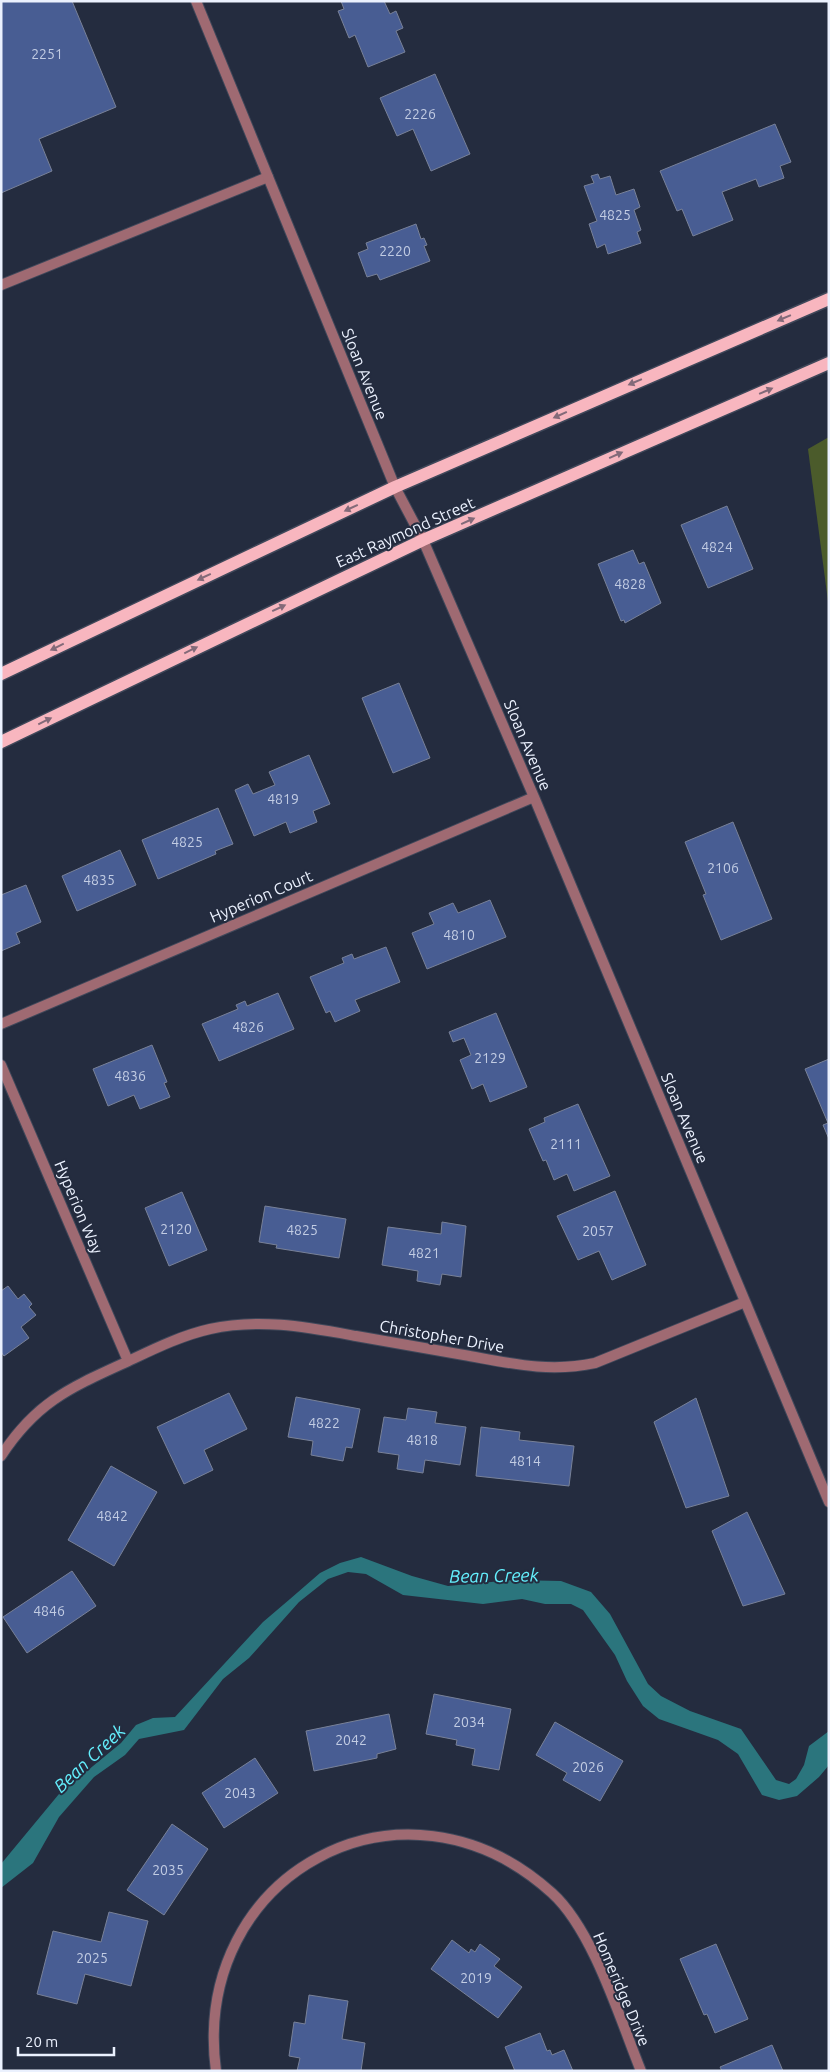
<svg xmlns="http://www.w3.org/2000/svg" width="830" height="2072" font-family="Ubuntu,sans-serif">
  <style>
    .green { fill: #4b5b2b }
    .water { fill: #2b757d }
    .building { fill: #485d93; stroke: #788198 }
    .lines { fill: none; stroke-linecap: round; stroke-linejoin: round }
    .lane-casing { stroke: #40485a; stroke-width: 12 }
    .street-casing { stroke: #40485a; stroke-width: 12 }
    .primary-casing { stroke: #40485a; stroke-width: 15 }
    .lane { stroke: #9f6a72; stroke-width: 10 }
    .street { stroke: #9f6a72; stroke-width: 10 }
    .primary { stroke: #f8b6bf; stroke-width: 12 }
    .oneway { fill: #836a79 }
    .labels { text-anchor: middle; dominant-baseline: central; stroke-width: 4; stroke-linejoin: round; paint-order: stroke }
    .number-label { font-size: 14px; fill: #c2cce3 }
    .street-label { font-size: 16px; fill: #ebf1fe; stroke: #242c3f }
    .water-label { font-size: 18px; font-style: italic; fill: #64f0fe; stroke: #242c3f }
  </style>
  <rect width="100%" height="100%" fill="#242c3f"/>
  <!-- green -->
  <path class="green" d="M829,437V609L808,449Z"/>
  <!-- water -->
  <path class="water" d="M361,1557L412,1576L448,1586L513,1580L561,1581L591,1592L610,1614L648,1684L661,1696L690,1711L741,1729L776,1780L789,1784L796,1779L804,1765L809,1746L829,1731V1765L819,1777L797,1796L779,1800L762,1795L738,1754L718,1740L659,1719L643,1706L627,1681L615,1655L583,1610L571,1604H545L522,1599L483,1604L403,1595L366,1574L348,1572L328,1579L299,1602L249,1658L223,1679L184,1730L139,1739L125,1755L94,1777L59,1817L33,1863L1,1888V1864L59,1794L121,1743L136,1725L153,1718L175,1717L263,1622L290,1599L320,1573L340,1563Z"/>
  <!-- building -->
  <path class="building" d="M1,1H72L116,107L39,139L52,171L1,193Z
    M341,1H384L390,14L396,11L403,28L396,31L405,52L368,67L355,35L349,38L338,11L344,9Z
    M435,74L470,154L431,171L413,129L397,136L380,98Z
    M775,124L791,162L780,166L784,178L759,187L756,179L722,192L733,220L693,236L682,209L677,211L660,171Z
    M598,174L600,179L610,176L616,195L634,189L640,207L634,210L641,230L637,232L641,243L608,254L605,244L597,248L589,224L597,221L584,186L594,183L591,176Z
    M416,224L421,239L424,238L427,245L424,246L430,261L380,280L377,274L367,277L358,253L368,249L366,243Z
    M727,506L753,569L708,588L681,525Z
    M633,550L639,564L644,562L661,603L625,623L624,620L621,621L598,564Z
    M399,683L430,758L393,773L362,698Z
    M309,755L330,804L313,811L317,822L290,833L286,822L254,836L235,790L248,784L253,794L275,785L269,772Z
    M218,808L233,844L215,851L216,854L158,879L142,840Z
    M733,822L772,919L721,940L703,895L706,894L685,842Z
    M120,850L136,885L77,911L62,876Z
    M26,885L41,922L16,933L20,943L1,951V895Z
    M490,900L506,937L427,969L412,933L434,924L429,913L453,903L458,913Z
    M386,947L400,982L355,1000L360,1011L335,1022L330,1011L326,1013L310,977L344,963L342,958L352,954L354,959Z
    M278,993L294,1029L219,1061L202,1024L238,1009L236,1005L245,1001L247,1006Z
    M496,1013L527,1087L490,1102L483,1084L472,1089L460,1060L471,1055L464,1038L453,1042L449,1032Z
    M152,1045L167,1082L164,1083L170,1097L140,1109L134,1095L108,1106L93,1069Z
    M829,1059V1139L823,1125L828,1123L805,1069Z
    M578,1104L610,1176L574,1191L567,1174L554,1180L546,1160L543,1161L529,1129L545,1122L544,1118Z
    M615,1191L646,1265L612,1280L599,1251L578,1260L557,1216Z
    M182,1192L207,1250L169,1266L145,1208Z
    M265,1206L346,1219L339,1258L276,1248L277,1245L259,1242Z
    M442,1222L466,1226L461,1277L442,1274L440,1285L417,1281L418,1271L382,1265L388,1227L441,1234Z
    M8,1286L18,1299L24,1294L32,1304L29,1307L36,1315L21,1327L29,1338L4,1356L1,1352V1291Z
    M229,1393L247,1429L204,1450L213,1470L184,1484L157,1427Z
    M296,1397L360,1409L352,1448L346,1447L343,1461L311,1455L313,1441L288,1437Z
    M696,1398L729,1496L686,1508L654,1422Z
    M408,1408L437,1412L435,1423L466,1427L460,1465L425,1460L423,1473L397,1469L399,1455L378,1452L384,1417L406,1420Z
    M481,1427L520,1432L519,1440L574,1446L569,1486L476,1476Z
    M111,1466L157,1492L114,1566L68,1540Z
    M747,1512L785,1594L743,1606L712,1531Z
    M72,1571L96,1606L27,1653L3,1617Z
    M434,1694L511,1709L499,1770L472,1765L475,1749L456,1745L457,1740L426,1734Z
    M389,1714L396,1749L377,1754V1758L314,1771L306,1731Z
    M555,1722L623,1761L600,1801L563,1780L567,1773L536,1755Z
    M255,1758L278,1793L224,1828L202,1793Z
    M172,1824L208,1849L164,1915L127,1890Z
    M109,1912L148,1921L131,1986L85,1974L77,2004L37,1994L53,1931L101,1942Z
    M452,1940L469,1953L471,1949L475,1952L480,1944L500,1959L494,1966L522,1987L498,2018L431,1969Z
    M716,1944L748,2019L715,2033L707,2014L704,2015L680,1959Z
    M309,1995L348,2001L342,2039L365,2043L361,2071H297L300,2058L289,2056L294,2022L305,2024Z
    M540,2033L547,2051L550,2050L552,2055L564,2050L573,2071H515L505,2047Z
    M772,2045L783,2071H722L720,2067Z"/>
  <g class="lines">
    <defs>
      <path id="lane" d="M1,285L268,177"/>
      <path id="street" d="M196,1L395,487L423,540L534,797L829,1502
        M1,1024L534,797
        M1,1065L128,1361
        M1,1456C35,1404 67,1389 122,1364C150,1351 179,1336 210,1329C259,1318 306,1327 356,1336C392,1342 428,1349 464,1355C509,1363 549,1373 595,1363L745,1302
        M216,2071C190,1874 403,1758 552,1893C593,1930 620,2019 641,2071"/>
      <path id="primary" d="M1,674L395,487L829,299
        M1,742L423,540L829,363"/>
    </defs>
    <!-- lane casing -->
    <use href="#lane" class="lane-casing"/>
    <!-- street casing -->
    <use href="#street" class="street-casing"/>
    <!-- primary casing -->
    <use href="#primary" class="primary-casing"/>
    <!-- lane -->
    <use href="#lane" class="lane"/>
    <!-- street -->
    <use href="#street" class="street"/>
    <!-- primary -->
    <use href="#primary" class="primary"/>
  </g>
  <!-- one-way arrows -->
  <defs><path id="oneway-solid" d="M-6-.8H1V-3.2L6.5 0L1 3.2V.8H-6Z" transform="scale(1.25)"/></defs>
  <g class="oneway">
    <use href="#oneway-solid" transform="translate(784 318) rotate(157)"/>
    <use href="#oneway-solid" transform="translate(635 382) rotate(157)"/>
    <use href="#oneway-solid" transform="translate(766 391) rotate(-23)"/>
    <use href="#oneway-solid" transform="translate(560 415) rotate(156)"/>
    <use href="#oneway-solid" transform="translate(616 455) rotate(-24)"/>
    <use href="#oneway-solid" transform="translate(351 508) rotate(155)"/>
    <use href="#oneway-solid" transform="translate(468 521) rotate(-24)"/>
    <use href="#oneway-solid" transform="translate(204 577) rotate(155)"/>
    <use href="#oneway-solid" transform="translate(279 608) rotate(-25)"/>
    <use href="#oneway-solid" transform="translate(57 647) rotate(154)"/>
    <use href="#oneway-solid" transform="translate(191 650) rotate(-26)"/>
    <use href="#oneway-solid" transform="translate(45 721) rotate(-26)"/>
  </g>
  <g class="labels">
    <!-- number labels -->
    <g class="number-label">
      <text x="47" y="54">2251</text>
      <text x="420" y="114">2226</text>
      <text x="615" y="215">4825</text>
      <text x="395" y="251">2220</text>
      <text x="717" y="547">4824</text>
      <text x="630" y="584">4828</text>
      <text x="283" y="799">4819</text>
      <text x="187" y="842">4825</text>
      <text x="723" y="868">2106</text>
      <text x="99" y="880">4835</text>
      <text x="459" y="935">4810</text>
      <text x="248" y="1027">4826</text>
      <text x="490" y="1058">2129</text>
      <text x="130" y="1076">4836</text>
      <text x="566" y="1144">2111</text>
      <text x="176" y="1229">2120</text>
      <text x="302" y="1230">4825</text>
      <text x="598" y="1231">2057</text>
      <text x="424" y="1253">4821</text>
      <text x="324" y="1423">4822</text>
      <text x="422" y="1440">4818</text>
      <text x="525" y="1461">4814</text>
      <text x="112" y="1516">4842</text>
      <text x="49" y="1611">4846</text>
      <text x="469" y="1722">2034</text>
      <text x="351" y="1740">2042</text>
      <text x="588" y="1767">2026</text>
      <text x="240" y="1793">2043</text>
      <text x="168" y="1870">2035</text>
      <text x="92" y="1958">2025</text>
      <text x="476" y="1978">2019</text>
    </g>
    <!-- street labels -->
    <g class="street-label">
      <text transform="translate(365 374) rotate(68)">Sloan Avenue</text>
      <text transform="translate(405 532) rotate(-24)">East Raymond Street</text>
      <text transform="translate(528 745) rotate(67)">Sloan Avenue</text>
      <text transform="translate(261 896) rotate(-23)">Hyperion Court</text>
      <text transform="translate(685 1118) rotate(67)">Sloan Avenue</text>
      <text transform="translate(79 1207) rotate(67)">Hyperion Way</text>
      <text transform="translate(442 1336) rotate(10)">Christopher Drive</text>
      <text transform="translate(622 1989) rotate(67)">Homeridge Drive</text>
    </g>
    <!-- water labels -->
    <g class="water-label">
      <text transform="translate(494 1575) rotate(-1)">Bean Creek</text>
      <text transform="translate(89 1758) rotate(-43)">Bean Creek</text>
    </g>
  </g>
  <!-- border -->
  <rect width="830" height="2072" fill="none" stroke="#ebf1fe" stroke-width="5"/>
  <!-- scale -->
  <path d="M18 2047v8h96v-8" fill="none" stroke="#ebf1fe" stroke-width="2.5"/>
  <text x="25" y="2047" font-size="15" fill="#ebf1fe" stroke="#242c3f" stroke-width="4" paint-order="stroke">20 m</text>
</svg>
